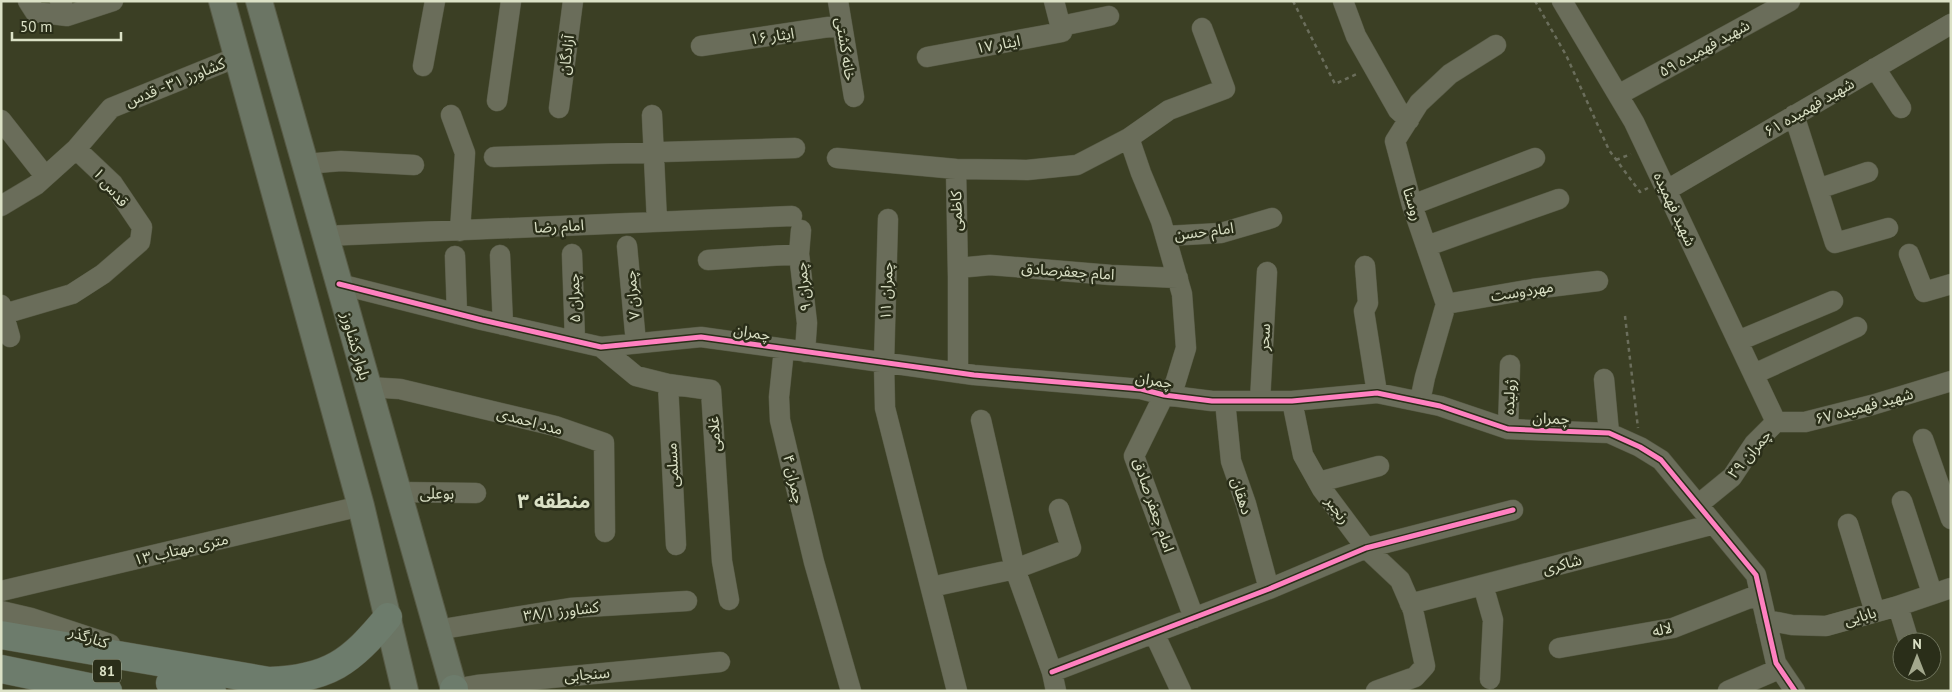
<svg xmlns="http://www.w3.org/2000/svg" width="1952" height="692" font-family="'PT Sans','Noto Sans Arabic',sans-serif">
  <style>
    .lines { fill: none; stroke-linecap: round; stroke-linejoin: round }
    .minor-casing { stroke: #575a45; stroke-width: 21 }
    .major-casing { stroke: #575a45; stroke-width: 28 }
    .highway-casing { stroke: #575a45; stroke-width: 29 }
    .path { stroke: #6b6e5c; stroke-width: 2.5; stroke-dasharray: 4 4; stroke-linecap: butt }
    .minor { stroke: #6a6d5a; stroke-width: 20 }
    .major { stroke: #6b7564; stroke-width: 26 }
    .highway { stroke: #6d7c6c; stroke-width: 28 }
    .cycleway-casing { stroke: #2a2e19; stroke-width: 8 }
    .cycleway { stroke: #ff80c0; stroke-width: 5 }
    .labels { text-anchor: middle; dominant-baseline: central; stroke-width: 5; stroke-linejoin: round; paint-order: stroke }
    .shield { fill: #2a2e19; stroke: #a6ab92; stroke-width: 1 }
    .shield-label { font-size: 14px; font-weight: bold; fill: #dbe1c6 }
    .street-label { font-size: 15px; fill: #dbe1c6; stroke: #2a2e19 }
    .district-label { font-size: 20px; font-weight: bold; fill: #dbe1c6; stroke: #2a2e19 }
  </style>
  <rect width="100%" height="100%" fill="#3b3f24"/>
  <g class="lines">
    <defs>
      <path id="minor" d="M28,1L35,12L67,16
        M60,1L67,16L113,1
        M838,1L854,97
        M1343,1L1356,36L1398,110L1409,120
        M1562,1L1634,122L1776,422
        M1061,26L1109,16
        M701,46L842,25
        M927,57L1062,32L1054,1
        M423,66L435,1
        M1875,68L1901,108
        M1618,95L1790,1
        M497,101L511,1
        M559,108L573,1
        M451,115L465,153L460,231
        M652,115L657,222
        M1794,115L1835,243L1888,228
        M1,120L45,176
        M1129,138L1141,173L1161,221L1182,294L1186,348L1175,384L1164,395L1134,456L1194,618
        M494,157L795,148
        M837,158L956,169L958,277V373
        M305,164L341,161L414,165
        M956,169L1027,170L1077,165L1129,138L1169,110L1225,89L1202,28
        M1818,189L1868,172
        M1667,190L1951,24
        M1412,205L1535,158
        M1,206L36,185L76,149L111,108L237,57
        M888,219L884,363L885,408L957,691
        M325,236L792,216
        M1166,236L1221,233L1272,218
        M627,246L636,343
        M1427,246L1559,199
        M572,254L575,341
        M799,254L801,230
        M1909,254L1924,292L1951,284
        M500,255L503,325
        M455,256L457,314
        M708,260L799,254L807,323L805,352
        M1365,266L1368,303L1364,311L1377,393
        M958,268L990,265L1111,275L1178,278
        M339,284L482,320L601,347L701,337L974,375L1141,389L1164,395L1212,401H1292L1377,393L1440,406L1508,429L1609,433L1640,447L1661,460L1756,575L1776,663L1795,691
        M1446,304L1533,289L1598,281
        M1,305L10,337
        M4,314L72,294L103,274L140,242L142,227L113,184L76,149
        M1738,341L1833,301
        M601,347L636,376L668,384L711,390L722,561L729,600
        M784,349L779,397L780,420L814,562L851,691
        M1754,374L1857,327
        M1604,379L1609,433
        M668,384L676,545
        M368,387L400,389L555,426L604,443L605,532
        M1225,401L1231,461L1246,504L1269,589
        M1260,401L1267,272
        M1292,401L1303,455L1322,489L1366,548L1400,580L1413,610L1425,666L1415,677L1376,691
        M1420,401L1425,377L1446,304L1412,205L1395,141L1419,103L1450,74L1496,45
        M981,420L1015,569L1071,548L1059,509
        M1776,422H1805L1872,405L1951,381
        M1508,429L1510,365
        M1923,439L1951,519
        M1319,482L1379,466
        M398,492L476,493
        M1902,501L1932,593
        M1699,504L1732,477L1754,444L1776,422
        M1848,524L1875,612
        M1483,585L1493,620L1490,679
        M931,587L1015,569L1052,672L1056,691
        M1,591L361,506
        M1410,604L1714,524
        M1898,606L1909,642
        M1,611L31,618L110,644
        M1766,620L1792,625L1826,626L1898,606L1951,588
        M437,630L570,608L687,601
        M1154,633L1181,691
        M1559,648L1673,628L1760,594
        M1052,672L1269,589L1366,548L1513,510
        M454,689L477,685L720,662
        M1728,691L1779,669"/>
      <path id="major" d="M222,1L361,506L405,691
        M259,1L454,689"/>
      <path id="highway" d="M1,635L269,681C329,679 351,662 388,617
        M1,669L108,691
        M170,683L212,691
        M454,689V691"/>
    </defs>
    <!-- minor casing -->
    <use href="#minor" class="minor-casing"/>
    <!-- major casing -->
    <use href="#major" class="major-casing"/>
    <!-- highway casing -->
    <use href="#highway" class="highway-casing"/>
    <!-- path -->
    <path class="path" d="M1293,1L1335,84L1359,73
      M1535,1L1566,55L1609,150L1640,192L1648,188
      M1616,160L1631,154
      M1625,316L1638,428"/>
    <!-- minor -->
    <use href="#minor" class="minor"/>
    <!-- major -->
    <use href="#major" class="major"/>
    <!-- highway -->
    <use href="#highway" class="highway"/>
    <defs>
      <path id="cycleway" d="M339,284L482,320L601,347L701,337L974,375L1141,389L1164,395L1212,401H1292L1377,393L1440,406L1508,429L1609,433L1640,447L1661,460L1756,575L1776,663L1795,691
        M1052,672L1269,589L1366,548L1513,510"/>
    </defs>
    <!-- cycleway casing -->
    <use href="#cycleway" class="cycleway-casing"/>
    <!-- cycleway -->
    <use href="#cycleway" class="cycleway"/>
  </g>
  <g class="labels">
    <!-- shield labels -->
    <rect class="shield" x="93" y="659.5" width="28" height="23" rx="4"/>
    <g class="shield-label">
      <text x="107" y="671">81</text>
    </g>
    <!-- street labels -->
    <g class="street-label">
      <text transform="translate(772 36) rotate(-8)">ایثار ۱۶</text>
      <text transform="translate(998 44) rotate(-10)">ایثار ۱۷</text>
      <text transform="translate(1704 48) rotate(-29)">شهید فهمیده ۵۹</text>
      <text transform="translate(846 49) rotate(81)">خانه کشتی</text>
      <text transform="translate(566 55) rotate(-83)">آزادگان</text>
      <text transform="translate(175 82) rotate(-22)">کشاورز ۳۱ - قدس</text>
      <text transform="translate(1809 107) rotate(-30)">شهید فهمیده ۶۱</text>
      <text transform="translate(111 187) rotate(50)">قدس ۱</text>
      <text transform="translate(1413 204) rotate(73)">روستا</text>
      <text transform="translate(1675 209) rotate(65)">شهید فهمیده</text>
      <text transform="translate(956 211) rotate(-91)">کاظمی</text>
      <text transform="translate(559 226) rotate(-3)">امام رضا</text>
      <text transform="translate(1204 231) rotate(-7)">امام حسن</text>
      <text transform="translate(1068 271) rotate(4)">امام جعفرصادق</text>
      <text transform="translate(803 287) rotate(-96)">چمران ۹</text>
      <text transform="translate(886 291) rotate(-88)">چمران ۱۱</text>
      <text transform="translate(1522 291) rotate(-9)">مهردوست</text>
      <text transform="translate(632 295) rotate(-95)">چمران ۷</text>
      <text transform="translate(574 298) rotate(-92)">چمران ۵</text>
      <text transform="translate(752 332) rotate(9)">چمران</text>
      <text transform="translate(1264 337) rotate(-87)">سحر</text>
      <text transform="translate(356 346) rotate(74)">بلوار کشاورز</text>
      <text transform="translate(1154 380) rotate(10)">چمران</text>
      <text transform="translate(1509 397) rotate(-88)">ژولیده</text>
      <text transform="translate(1864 406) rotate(-15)">شهید فهمیده ۶۷</text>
      <text transform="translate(1551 418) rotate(2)">چمران</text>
      <text transform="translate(530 421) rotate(15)">مدد احمدی</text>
      <text transform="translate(714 434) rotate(-94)">غلامی</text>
      <text transform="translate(1749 454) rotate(-50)">چمران ۲۹</text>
      <text transform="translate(672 465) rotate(-93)">مسلمی</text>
      <text transform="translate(794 479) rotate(77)">چمران ۴</text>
      <text transform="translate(437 493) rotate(1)">بوعلی</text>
      <text transform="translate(1242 496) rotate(73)">دهقان</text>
      <text transform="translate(1154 505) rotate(71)">امام جعفر صادق</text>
      <text transform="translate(1338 510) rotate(54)">رنجبر</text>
      <text transform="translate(181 549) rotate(-13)">۱۳ متری مهتاب</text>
      <text transform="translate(1562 564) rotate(-15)">شاکری</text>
      <text transform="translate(561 611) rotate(-7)">کشاورز ۳۸/۱</text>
      <text transform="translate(1860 616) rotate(-16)">بابایی</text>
      <text transform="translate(1662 629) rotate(-12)">لاله</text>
      <text transform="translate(89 637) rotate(18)">کنارگذر</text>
      <text transform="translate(587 674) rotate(-5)">سنجابی</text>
    </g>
    <!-- district labels -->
    <g class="district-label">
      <text x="554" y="501">منطقه ۳</text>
    </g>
  </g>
  <!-- border -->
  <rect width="1952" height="692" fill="none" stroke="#dbe1c6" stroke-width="5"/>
  <!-- north arrow -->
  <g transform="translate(1917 657)"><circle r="24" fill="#2a2e19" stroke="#71765e"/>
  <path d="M0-4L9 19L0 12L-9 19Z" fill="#a3a88d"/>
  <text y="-8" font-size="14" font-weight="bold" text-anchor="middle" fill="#dbe1c6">N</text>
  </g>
  <!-- scale -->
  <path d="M12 32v8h109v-8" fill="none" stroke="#dbe1c6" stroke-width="2.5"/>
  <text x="20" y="32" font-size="15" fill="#dbe1c6" stroke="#2a2e19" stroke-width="4" paint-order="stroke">50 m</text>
</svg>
